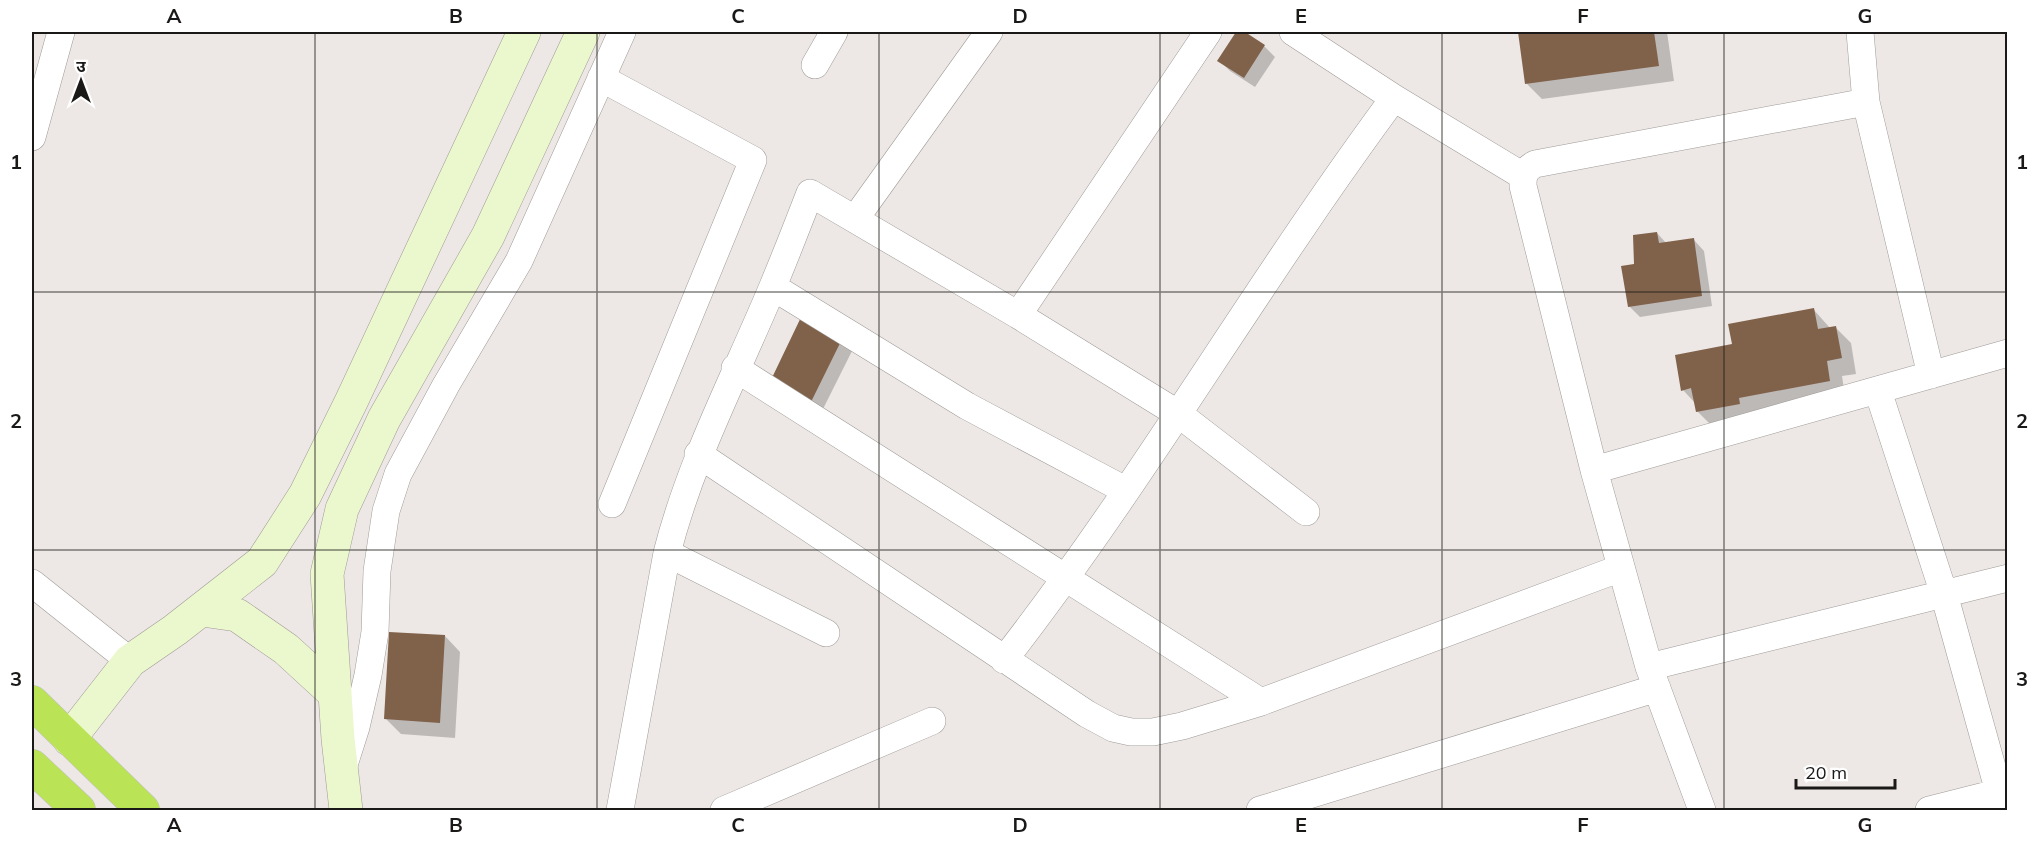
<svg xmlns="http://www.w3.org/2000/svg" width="2039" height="842" font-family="Mulish,'Noto Sans Devanagari',sans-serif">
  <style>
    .shadow { fill: #0003 }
    .building { fill: #80614a }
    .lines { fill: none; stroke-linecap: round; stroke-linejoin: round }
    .street-casing { stroke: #9f9b98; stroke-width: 28 }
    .secondary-casing { stroke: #9f9b98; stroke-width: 34 }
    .highway-casing { stroke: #c3c3c3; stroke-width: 34 }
    .street { stroke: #fff; stroke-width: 27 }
    .secondary { stroke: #ebf7cc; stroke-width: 33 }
    .highway { stroke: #bbe356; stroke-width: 33 }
    .grid { fill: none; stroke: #1a1918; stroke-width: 1.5; stroke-opacity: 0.55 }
    .neatline { fill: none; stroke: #1a1918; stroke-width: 2 }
    .grid-label { font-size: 20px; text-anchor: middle; font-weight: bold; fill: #1a1918 }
  </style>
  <rect width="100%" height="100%" fill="#ede8e5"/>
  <!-- shadow -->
  <path class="shadow" d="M1238,32L1264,46L1275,57L1255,87L1230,71L1219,60Z
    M1520,32H1667L1674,81L1542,99L1527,84Z
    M1657,233L1667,244L1694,240L1704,251L1712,306L1640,317L1629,306L1636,265Z
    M1814,310L1830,328L1835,327L1851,343L1856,374L1842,376L1845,396L1713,427L1697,411L1695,403L1683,390L1733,346Z
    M805,313L856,343L821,413L781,394Z
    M445,636L460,652L455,738L401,734L385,718Z"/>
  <!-- building -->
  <path class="building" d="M1236,32H1245L1265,45L1244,78L1217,61Z
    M1518,32H1654L1659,66L1525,84Z
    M1657,232L1659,243L1694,238L1702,296L1628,307L1621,266L1634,264L1633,235Z
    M1814,308L1818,329L1836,326L1842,358L1827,361L1830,381L1739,398L1740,404L1696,412L1691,388L1681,391L1675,355L1732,344L1728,324Z
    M804,311L846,331L810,404L769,384Z
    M389,632L445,635L440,723L384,719Z"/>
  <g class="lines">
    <defs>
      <path id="street" d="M1293,32L1394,98L1523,176
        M1860,32L1866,102L1931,375
        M815,65L834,32
        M601,78L753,160L612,504
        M32,137L61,32
        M855,219L989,32
        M773,287L967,406L1125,490
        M1018,315L1208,32
        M735,368L1261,702
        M1878,391L1944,594L2004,810
        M698,454L1087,714L1113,728L1131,732H1153L1182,726L1261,702L1621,568
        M1594,470L2008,353
        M667,553L826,633
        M32,583L130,661
        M1004,660C1144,480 1258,281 1394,98
        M1649,667L2008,578
        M343,768L356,727L368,675L375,632L377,571L386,511L398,474L446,385L519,261L622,32
        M620,810L667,553C691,459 736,375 773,286C786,255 798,224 810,193L1018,315L1180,415L1306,512
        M724,810L932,721
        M1260,810L1657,688
        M1702,810L1649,667L1594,470L1523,186C1523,174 1525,170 1535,164L1866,102
        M1929,810L2008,790"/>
      <path id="secondary" d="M202,610L237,615L286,649L335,694
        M69,739L130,661L175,630L262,562L305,495L351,402L524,32
        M346,810L338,739L327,574L342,509L384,419L488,236L583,32"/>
      <path id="highway" d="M32,702L143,810
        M32,766L79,810"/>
    </defs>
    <!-- street casing -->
    <use href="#street" class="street-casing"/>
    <!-- secondary casing -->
    <use href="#secondary" class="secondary-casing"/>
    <!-- highway casing -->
    <use href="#highway" class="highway-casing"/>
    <!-- street -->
    <use href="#street" class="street"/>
    <!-- secondary -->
    <use href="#secondary" class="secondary"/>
    <!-- highway -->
    <use href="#highway" class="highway"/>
  </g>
  <!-- grid -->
  <path class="grid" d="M315,32V810M597,32V810M879,32V810M1160,32V810M1442,32V810M1724,32V810M32,292H2008M32,550H2008"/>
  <!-- border -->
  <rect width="2039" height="842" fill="none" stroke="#ffffff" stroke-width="66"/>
  <!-- north arrow -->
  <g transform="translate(81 81)" stroke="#ffffff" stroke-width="4.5" paint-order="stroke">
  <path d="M0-4.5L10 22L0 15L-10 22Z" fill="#1a1918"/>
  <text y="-9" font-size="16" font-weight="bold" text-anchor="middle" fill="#1a1918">उ</text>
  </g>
  <!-- scale -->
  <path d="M1796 779v9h99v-9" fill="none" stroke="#1a1918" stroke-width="3"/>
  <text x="1805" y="779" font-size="18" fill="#1a1918" stroke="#ffffff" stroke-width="4.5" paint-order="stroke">20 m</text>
  <rect x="33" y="33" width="1973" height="776" class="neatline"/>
  <g class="grid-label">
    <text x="174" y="23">A</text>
    <text x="456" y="23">B</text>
    <text x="738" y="23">C</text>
    <text x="1020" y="23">D</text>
    <text x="1301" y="23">E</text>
    <text x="1583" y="23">F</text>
    <text x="1865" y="23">G</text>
    <text x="16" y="169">1</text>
    <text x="2022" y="169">1</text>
    <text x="16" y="428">2</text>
    <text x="2022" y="428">2</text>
    <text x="16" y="686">3</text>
    <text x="2022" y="686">3</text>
    <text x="174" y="832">A</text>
    <text x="456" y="832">B</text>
    <text x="738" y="832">C</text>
    <text x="1020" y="832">D</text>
    <text x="1301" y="832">E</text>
    <text x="1583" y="832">F</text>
    <text x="1865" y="832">G</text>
  </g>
</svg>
